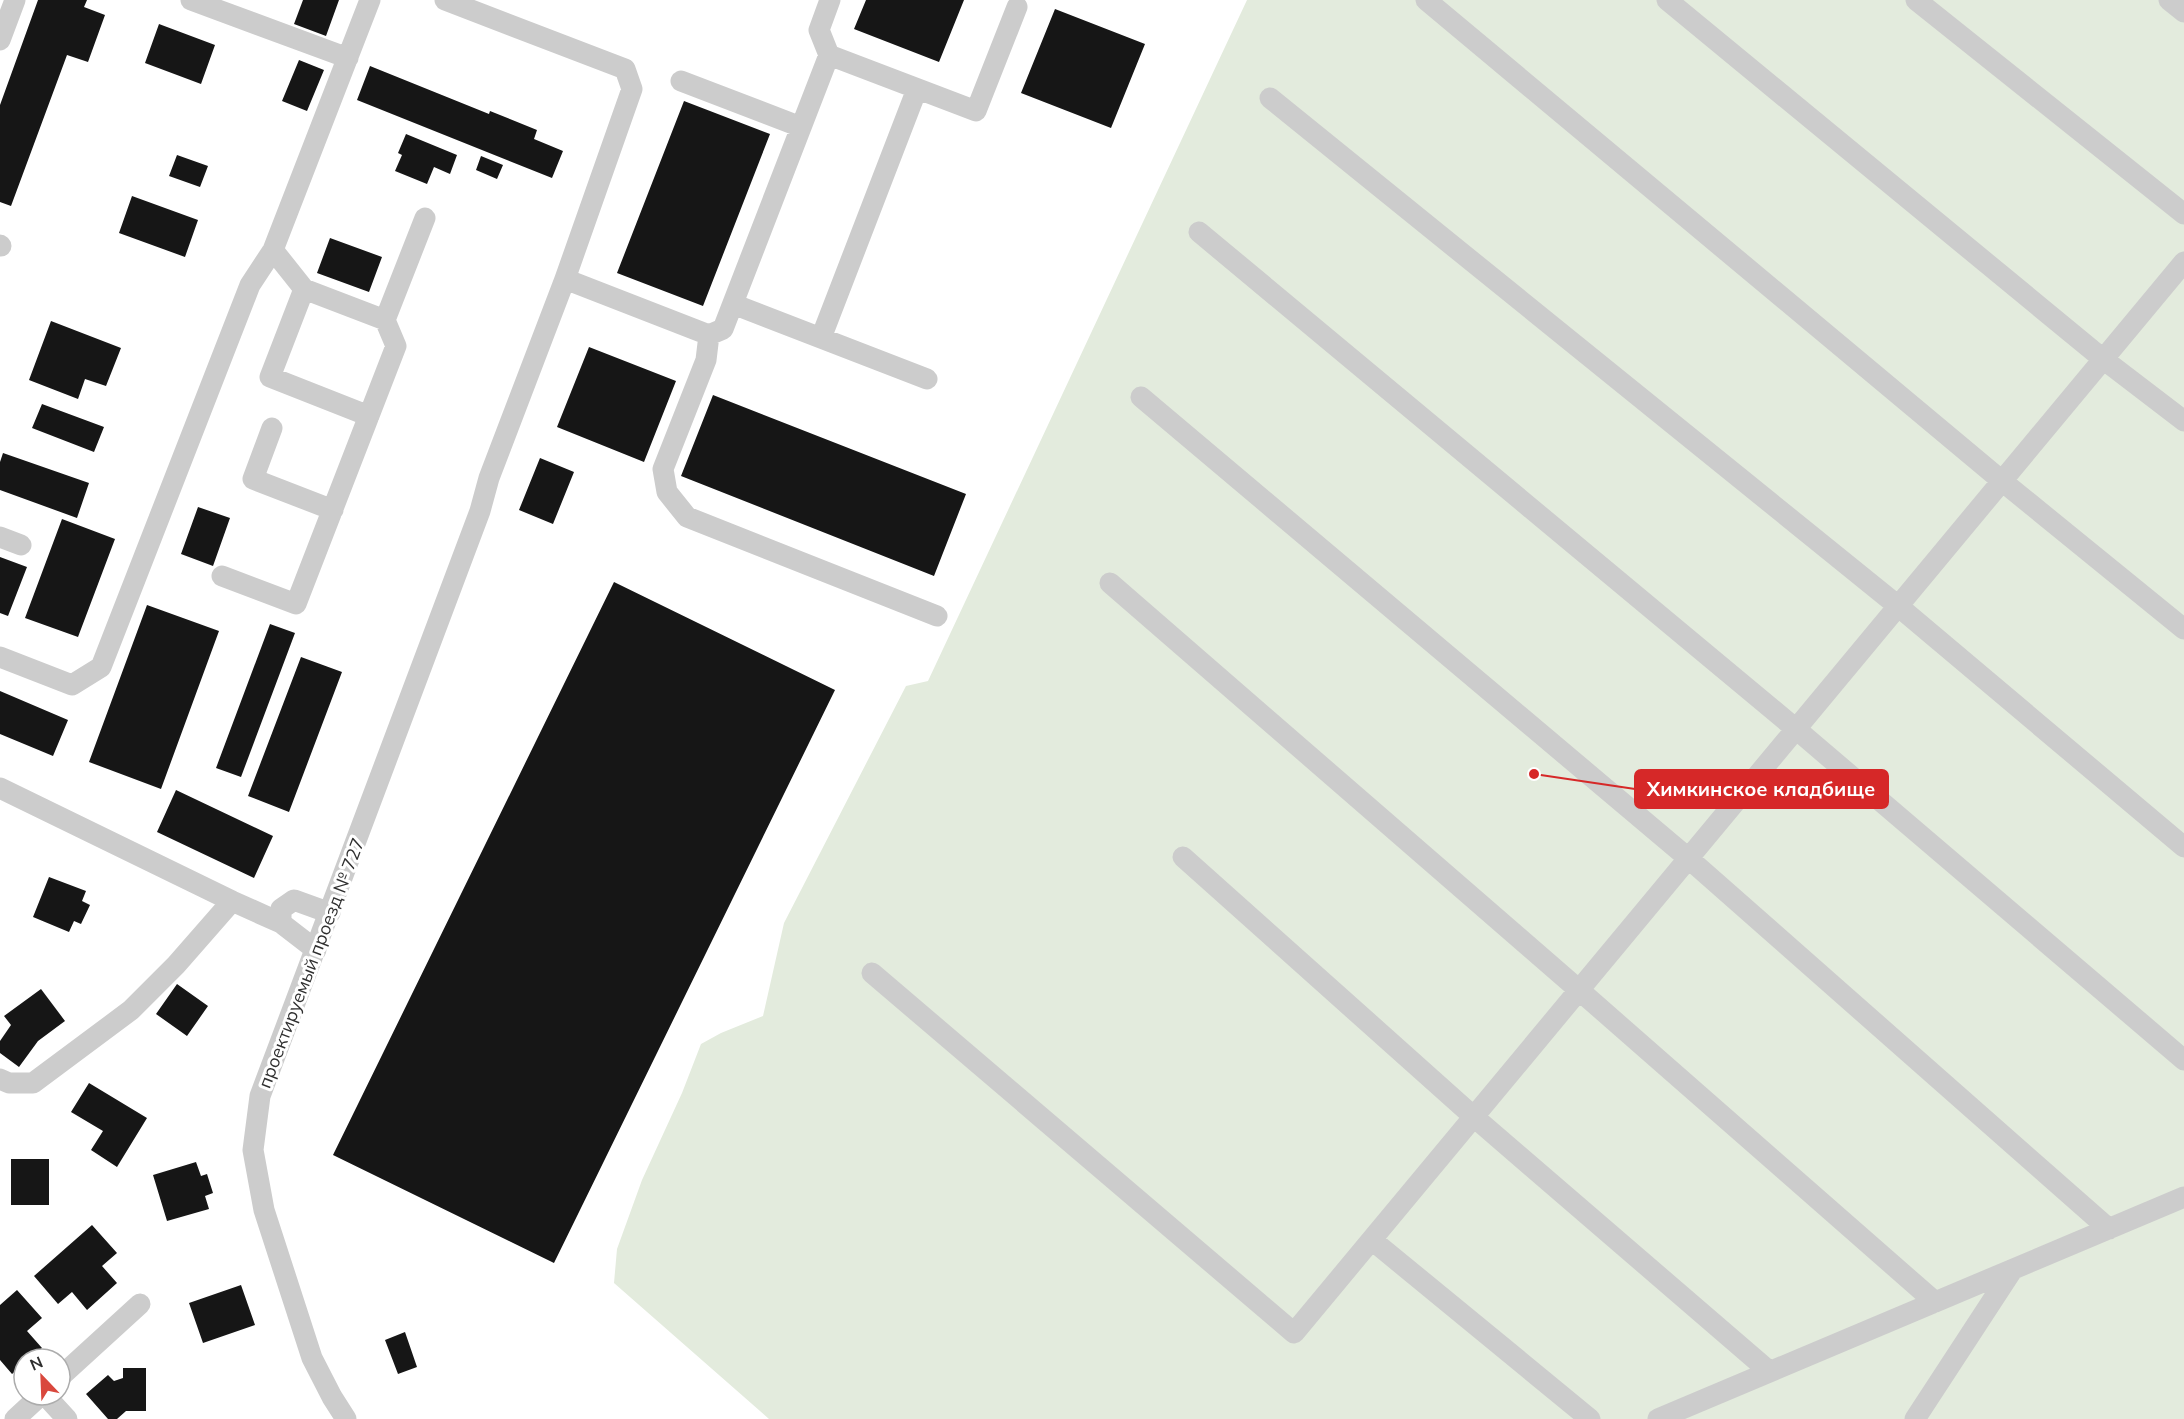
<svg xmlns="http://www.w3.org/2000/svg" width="2184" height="1419" font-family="Mulish,sans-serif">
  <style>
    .green { fill: #e3ebdd }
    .building { fill: #161616 }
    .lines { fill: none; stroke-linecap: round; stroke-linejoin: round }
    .minor { stroke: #ccc; stroke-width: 21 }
    .labels { text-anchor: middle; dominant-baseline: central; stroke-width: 6; stroke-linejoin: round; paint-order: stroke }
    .street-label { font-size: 18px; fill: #2f2f2f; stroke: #fff }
    .leader { fill: none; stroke: #d62828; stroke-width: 2 }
    .callout-dot { fill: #d62828; stroke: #fff; stroke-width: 2 }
    .callout { fill: #d62828; stroke: #d62828; stroke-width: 2 }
    .callout-label { font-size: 20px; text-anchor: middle; font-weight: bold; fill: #fff }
  </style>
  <rect width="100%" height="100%" fill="#fff"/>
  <!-- green -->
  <path class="green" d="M1247,0H2184V1419H769L614,1283L617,1249L642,1180L682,1093L701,1044L721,1033L763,1016L784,923L906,686L928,681Z"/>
  <!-- building -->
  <path class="building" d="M38,0H87L84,7L105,15L88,62L67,55L11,206L0,202V105Z
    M303,0H339L326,36L294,24Z
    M866,0H964L939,62L854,29Z
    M1055,9L1145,44L1111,128L1021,93Z
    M159,24L215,45L201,84L145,63Z
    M299,60L324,70L307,111L282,101Z
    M370,66L489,114L490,111L537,130L534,139L563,151L552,178L357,100Z
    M684,101L770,134L703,306L617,273Z
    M406,134L457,155L450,174L434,167L427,184L395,171L402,155L398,153Z
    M177,155L208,166L200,187L169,176Z
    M481,156L503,165L497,179L476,170Z
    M132,196L198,220L185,257L119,233Z
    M330,238L382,257L369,292L317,273Z
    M51,321L121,348L106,386L85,379L78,399L29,380Z
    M589,347L676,381L644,462L557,427Z
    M713,395L966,494L934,576L681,476Z
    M42,404L104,427L94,452L32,428Z
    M3,453L89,483L77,518L0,490V462Z
    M540,458L574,472L553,524L519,510Z
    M198,507L230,518L213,566L181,554Z
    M62,519L115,539L78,637L25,618Z
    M0,557L27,567L8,616L0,613Z
    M614,582L835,690L554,1263L333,1155Z
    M147,605L219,631L161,789L89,762Z
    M270,624L295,633L241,777L216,768Z
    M301,657L342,672L289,812L248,796Z
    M0,691L68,720L53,756L0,734Z
    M176,790L273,836L254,878L157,832Z
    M49,877L86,891L82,901L90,905L81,924L74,921L69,932L33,917Z
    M177,984L208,1006L187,1036L156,1014Z
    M41,989L65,1021L38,1041L19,1067L0,1053V1041L11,1025L4,1016Z
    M89,1083L147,1118L117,1167L91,1150L103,1131L71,1112Z
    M11,1159H49V1205H11Z
    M196,1162L201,1176L207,1174L213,1193L205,1196L209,1209L167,1221L153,1175Z
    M92,1225L117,1253L102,1266L117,1283L87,1310L72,1292L58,1304L34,1276Z
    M241,1285L255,1325L203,1343L189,1303Z
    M17,1290L42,1318L27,1331L42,1348L30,1359H24V1364L12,1374L0,1360V1305Z
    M405,1332L417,1367L398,1374L385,1340Z
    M123,1368H146V1411H126L117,1419H108L86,1394L108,1375L114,1381L123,1378Z"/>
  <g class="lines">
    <!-- minor -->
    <path class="minor" d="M191,0L348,58
      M1426,0L2002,481L2184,629
      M1667,0L2103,359L2184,421
      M1916,0L2184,214
      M2169,0L2184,12
      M0,40L15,0
      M829,55L976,111L1017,7
      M681,81L801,127
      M1270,98L1898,606L2184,847
      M1199,232L1796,729L2184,1060
      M0,245L1,246
      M273,250L304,289L385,320L425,218
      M565,279L709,335L723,329L829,55L819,30L830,0
      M304,289L270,377L369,416
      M733,304L927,379
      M709,335L706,360L663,469L667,492L687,517L937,616
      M821,338L917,89
      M1141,397L1688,858L2109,1229
      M272,428L253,479L333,510
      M0,537L21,545
      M222,576L296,604L396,346L385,320
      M1110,583L1579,990L1935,1302
      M0,657L72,685L101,667L250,285L273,250L370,0
      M0,788L232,901L176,965L131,1010L33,1083H9L0,1079
      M1183,857L1474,1117L1770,1372
      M232,901L281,923
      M316,950L281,923V909L294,900L330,913
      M872,973L1294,1333L2184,262
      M1372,1240L1590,1419
      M60,1377L140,1304
      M45,1395L67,1419
      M15,1419L41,1395
      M346,1419L332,1397L312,1358L264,1210L253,1150L260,1096L480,511L489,478L565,279L632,89L625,69L445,0
      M1658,1419L2184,1197
      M1915,1419L2013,1269"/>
  </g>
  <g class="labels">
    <!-- street labels -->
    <g class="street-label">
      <text transform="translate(311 963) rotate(-69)">проектируемый проезд № 727</text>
    </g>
  </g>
  <!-- callouts -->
  <path class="leader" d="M1534 774L1635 789"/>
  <circle class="callout-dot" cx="1534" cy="774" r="6"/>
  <rect class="callout" x="1635" y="770" width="253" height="38" rx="6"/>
  <g class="callout-label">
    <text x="1761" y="796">Химкинское кладбище</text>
  </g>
  <!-- north arrow -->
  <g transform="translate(42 1377) rotate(337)"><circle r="28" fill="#ffffff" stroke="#acacac" stroke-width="1.5"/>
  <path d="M0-4.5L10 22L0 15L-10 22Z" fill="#d9483d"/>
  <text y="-9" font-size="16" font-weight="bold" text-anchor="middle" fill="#2f2f2f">N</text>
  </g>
</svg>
